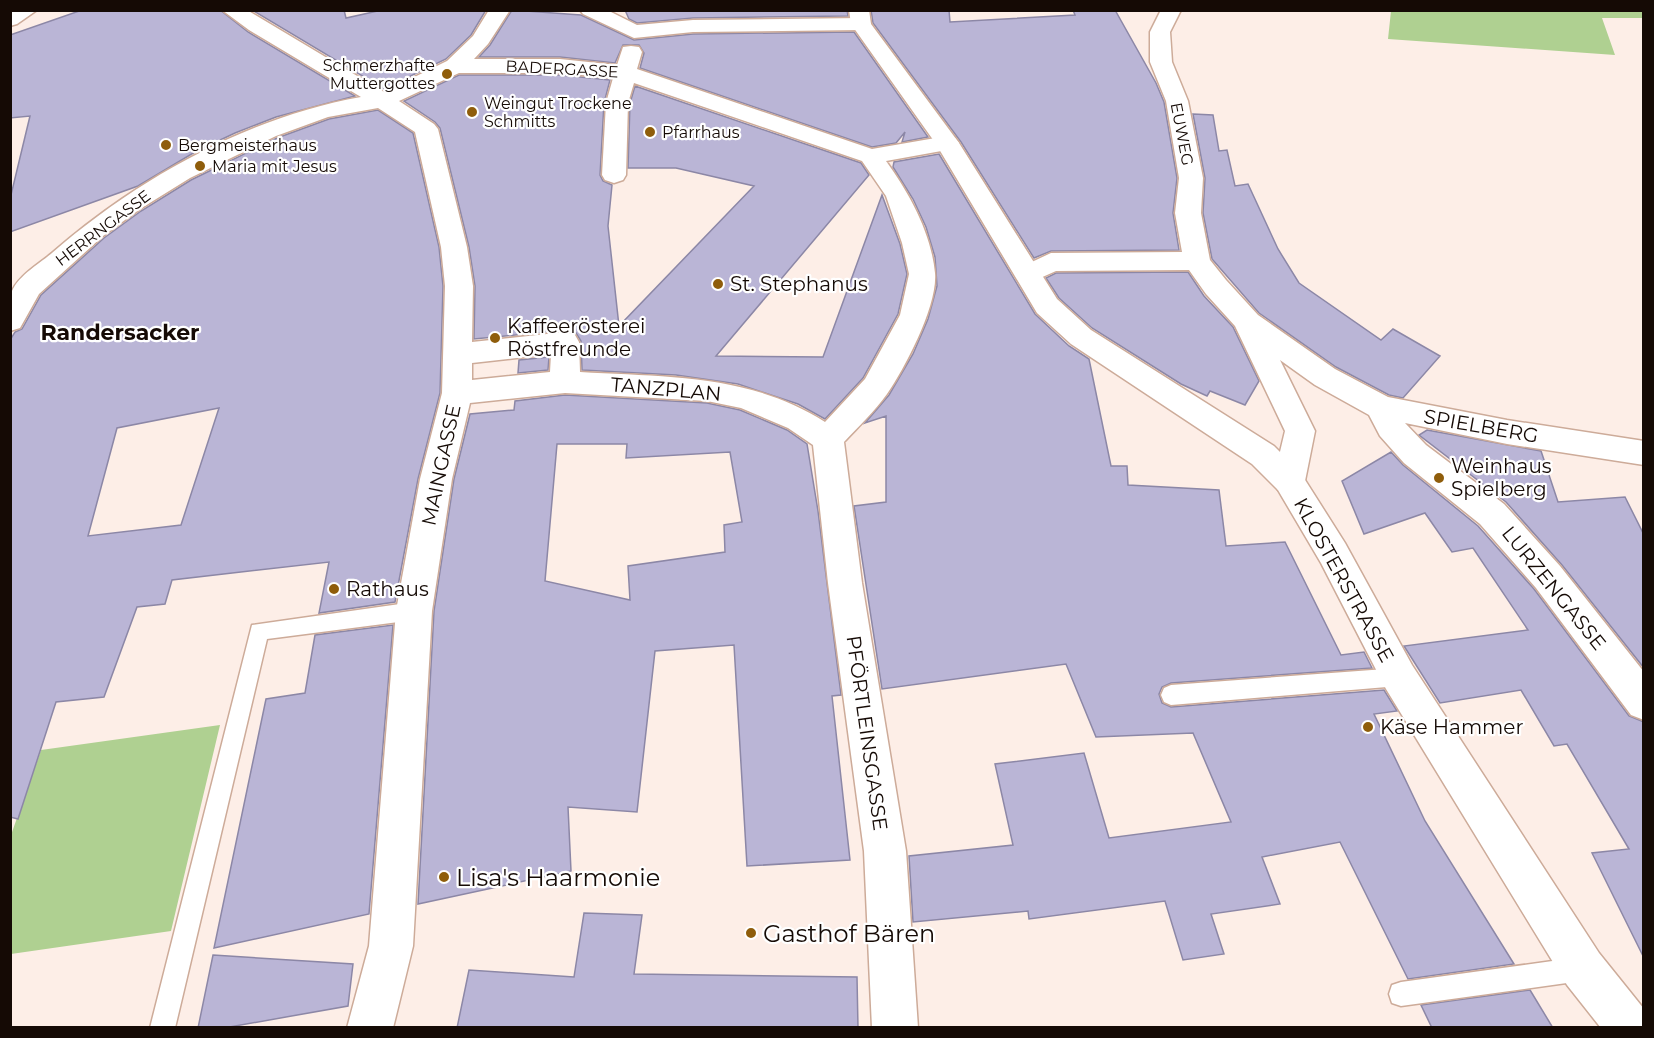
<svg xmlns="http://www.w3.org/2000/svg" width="1654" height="1038" font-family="Montserrat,sans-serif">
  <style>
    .green { fill: #afd091 }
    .building { fill: #bab5d6; stroke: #8c87a6; stroke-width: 1.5; fill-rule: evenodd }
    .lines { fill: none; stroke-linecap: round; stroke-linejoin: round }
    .lane-casing { stroke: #cdab99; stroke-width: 3 }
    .street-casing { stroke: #cdab99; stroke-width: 3 }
    .secondary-casing { stroke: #cdab99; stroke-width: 3 }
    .lane { fill: #fff; fill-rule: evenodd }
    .street { fill: #fff; fill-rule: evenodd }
    .secondary { fill: #fff; fill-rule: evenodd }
    .poi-dot { fill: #8f5d0b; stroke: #fff; stroke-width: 2 }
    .labels { text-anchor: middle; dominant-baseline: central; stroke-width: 4.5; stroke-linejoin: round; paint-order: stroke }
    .far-poi-label { font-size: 16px; fill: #150a05; stroke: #fff; text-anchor: start }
    .far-street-label { font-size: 16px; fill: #150a05; stroke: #fff }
    .poi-label { font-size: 20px; fill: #150a05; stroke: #fff; text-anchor: start }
    .street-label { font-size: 20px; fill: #150a05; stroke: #fff }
    .quarter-label { font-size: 22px; font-weight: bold; fill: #150a05; stroke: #fff }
    .near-poi-label { font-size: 24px; fill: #150a05; stroke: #fff; text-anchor: start }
  </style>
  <rect width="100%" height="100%" fill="#fdeee7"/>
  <!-- green -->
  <path class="green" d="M1391,11L1643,10L1644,18H1602L1615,55L1388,39Z
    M220,725L171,931L11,954V835L41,750Z"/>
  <!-- building -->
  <path class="building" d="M82,10H220L248,32L355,96L276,117L235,133L195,152L138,186L10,232V199L30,116L10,118V35Z
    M252,10H344L346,18L382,10H486L471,35L446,59L384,89Z
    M512,10L581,15L634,40L693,34L854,32L928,137L902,142L905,132L896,143L872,147L640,68L644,53L639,45H623L615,63L560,57H479L490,45Z
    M625,10H847L848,16L693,18L637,23L629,19Z
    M871,10H949L950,22L1075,15L1073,10H1115L1156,83L1164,102L1177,178L1173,213L1179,250L1051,251L1034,258L961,142L873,23Z
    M459,75H560L610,80L604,103L600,175L603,181L612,185L608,226L619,326L754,186L676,168H628L630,103L635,86L861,163L869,175L716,356L823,357L882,195L900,244L907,274L898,314L863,378L825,419L798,404L738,384L676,375L582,370L581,341L576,333L566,330L474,339L475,286L469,247L440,128L435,122L404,101Z
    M378,110L413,133L439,247L443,286L440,393L418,479L395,602L319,613L329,562L172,580L165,604L137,607L104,697L56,702L18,819L10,817V340L15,332L22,329L41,295L104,238L141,211L191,180L277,138L329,119ZM219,408L181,525L88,536L117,428Z
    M1193,114L1213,115L1219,151L1227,150L1235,186L1248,184L1278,249L1299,283L1381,340L1393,329L1440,356L1403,398L1389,395L1336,367L1259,313L1212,259L1203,213L1205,178Z
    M939,154L1035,314L1069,346L1089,359L1111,466H1127L1128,485L1219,490L1226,546L1285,542L1341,655L1364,652L1372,668L1171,683L1162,687L1159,694L1162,703L1171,707L1384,690L1397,711L1374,714L1425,821L1514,964L1408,979L1340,842L1262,857L1280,904L1211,914L1224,954L1183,960L1165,901L1029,919L1028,911L913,922L909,856L1013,845L995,764L1084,753L1109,838L1231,822L1193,733L1096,737L1066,664L882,689L854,506L886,502V416L865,423L889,395L913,354L928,319L937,286L935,257L926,227L913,199L893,167L894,162Z
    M1188,272L1204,296L1233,327L1259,381L1245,405L1210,391L1207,396L1181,384L1092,328L1059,298L1046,278L1056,273Z
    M549,357L548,370L518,373L519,360Z
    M565,395L707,403L740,410L787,430L807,444L818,511L841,695L832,696L850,860L747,866L734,645L655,651L637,812L568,807L571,871L418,904L434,611L454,479L470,414L514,410L515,401ZM557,444H627L626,458L730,452L742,522L724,525L725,552L628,566L630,600L545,581Z
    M1427,430L1541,451L1558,502L1625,497L1644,535V668L1562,565L1506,502L1419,435Z
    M1391,452L1403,465L1478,526L1534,589L1629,716L1644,722V958L1592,853L1629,849L1567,744L1554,746L1521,690L1440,703L1404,646L1528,630L1473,548L1452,552L1425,513L1364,534L1342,481Z
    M393,625L369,914L214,948L266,699L305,693L315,635Z
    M584,913L642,915L634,974L857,977L858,1028H457L469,970L574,977Z
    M213,955L353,964L348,1006L224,1028H198Z
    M1530,990L1553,1028H1432L1421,1005Z"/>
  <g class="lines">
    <defs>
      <path id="lane" d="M414,602L421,605L424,611L421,617L414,620L267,639L175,1028H150L252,625Z
        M1399,668L1406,670L1409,677L1406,684L1399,686L1171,705L1164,702L1161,695L1164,688L1171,685Z
        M1581,957L1590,960L1593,969L1590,978L1581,981L1401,1006L1392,1003L1389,994L1392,985L1401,982Z"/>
      <path id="street" d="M37,10L17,24L10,26V11Z
        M222,10H247L384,92L447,61L473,36L489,10H510L488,44L474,59H560L617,65L623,47L631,46L639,47L642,52L637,69L872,149L947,136L955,138L959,143L955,148L947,150L886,161C909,193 931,232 935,273C938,305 905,368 887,394C875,411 858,427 844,442L862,583L906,851L918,1028H872L864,851L828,583L813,445L788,428L741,408L707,401L565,393L470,403L452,479L432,611L413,946L393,1028H347L369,946L396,611L420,479L442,393L445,286L441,247L415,132L378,108L328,117L276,136L190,178L140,209L103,236L39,294L20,328L10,331C10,320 8,305 11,294C16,277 39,264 52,253C138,178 248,117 361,97L249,30ZM459,73H560L613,78L606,103L602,175L605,180L614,183L623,180L626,175L628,103L634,83L862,161L886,196L902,243L909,274L900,315L865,379L825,422C751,374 665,377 580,372L579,342L575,335L565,332L472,342L473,286L467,247L438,129L434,124L399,101ZM551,354L550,372L472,380V363Z
        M580,10H607L637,25L693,20L861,18L868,20L871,24L868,28L861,30L693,32L634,38L583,14Z
        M1161,10H1181L1170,32L1172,62L1188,101L1203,178L1201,213L1210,260L1226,280L1258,315L1335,369L1388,397L1507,420L1644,441V465L1507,444L1405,423L1426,445L1504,504L1560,566L1644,672V720L1631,715L1536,588L1480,524L1404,463L1380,436L1369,415L1315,385L1280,360L1315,431L1305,481L1300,490L1289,494L1278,490L1273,481L1285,431L1235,326L1206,294L1189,270L1056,271L1029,283L1019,280L1016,274L1019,268L1051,253L1182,252L1175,213L1179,178L1166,101L1150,62V32Z"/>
      <path id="secondary" d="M849,10H869L871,24L959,143L1057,299L1091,330L1274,446L1300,472L1345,543L1412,665L1599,953L1644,1009V1028H1601L1567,985L1386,689L1321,563L1278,490L1252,464L1071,344L1037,313L936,144L851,24Z"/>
    </defs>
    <!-- lane casing -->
    <use href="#lane" class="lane-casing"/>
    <!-- street casing -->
    <use href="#street" class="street-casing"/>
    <!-- secondary casing -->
    <use href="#secondary" class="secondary-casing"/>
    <!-- lane -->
    <use href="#lane" class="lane"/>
    <!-- street -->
    <use href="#street" class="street"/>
    <!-- secondary -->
    <use href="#secondary" class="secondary"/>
  </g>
  <!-- markers -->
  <g class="poi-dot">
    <circle cx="447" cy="74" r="6"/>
    <circle cx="472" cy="112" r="6"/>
    <circle cx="650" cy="132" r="6"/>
    <circle cx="166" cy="145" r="6"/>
    <circle cx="200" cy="166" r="6"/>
    <circle cx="718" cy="284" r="6"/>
    <circle cx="495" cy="338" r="6"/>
    <circle cx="1439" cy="478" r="6"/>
    <circle cx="334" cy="589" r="6"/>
    <circle cx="1368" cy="727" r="6"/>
    <circle cx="444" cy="877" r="6"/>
    <circle cx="751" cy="933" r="6"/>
  </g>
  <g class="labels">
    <!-- far-poi labels -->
    <g class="far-poi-label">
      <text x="435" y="65" text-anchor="end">Schmerzhafte<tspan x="435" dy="18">Muttergottes</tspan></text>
      <text x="484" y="103">Weingut Trockene<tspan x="484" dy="18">Schmitts</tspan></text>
      <text x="662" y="132">Pfarrhaus</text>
      <text x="178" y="145">Bergmeisterhaus</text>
      <text x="212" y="166">Maria mit Jesus</text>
    </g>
    <!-- far-street labels -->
    <g class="far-street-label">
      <text transform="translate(562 69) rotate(3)">BADERGASSE</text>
      <text transform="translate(1182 134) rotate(79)">EUWEG</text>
      <text transform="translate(103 228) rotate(-37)">HERRNGASSE</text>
    </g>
    <!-- poi labels -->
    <g class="poi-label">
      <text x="730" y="284">St. Stephanus</text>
      <text x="507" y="326">Kaffeerösterei<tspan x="507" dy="23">Röstfreunde</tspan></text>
      <text x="1451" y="466">Weinhaus<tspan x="1451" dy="23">Spielberg</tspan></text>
      <text x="346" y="589">Rathaus</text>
      <text x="1380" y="727">Käse Hammer</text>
    </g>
    <!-- street labels -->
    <g class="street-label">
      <text transform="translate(666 389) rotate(5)">TANZPLAN</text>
      <text transform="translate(1481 426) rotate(10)">SPIELBERG</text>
      <text transform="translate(441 465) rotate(-78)">MAINGASSE</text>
      <text transform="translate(1344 580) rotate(61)">KLOSTERSTRASSE</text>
      <text transform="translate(1554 588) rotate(51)">LURZENGASSE</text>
      <text transform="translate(867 733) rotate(82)">PFÖRTLEINSGASSE</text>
    </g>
    <!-- quarter labels -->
    <g class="quarter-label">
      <text x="120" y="332">Randersacker</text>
    </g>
    <!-- near-poi labels -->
    <g class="near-poi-label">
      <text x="456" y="877">Lisa's Haarmonie</text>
      <text x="763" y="933">Gasthof Bären</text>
    </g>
  </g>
  <!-- border -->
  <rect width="1654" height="1038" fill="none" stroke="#150a05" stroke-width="24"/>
</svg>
